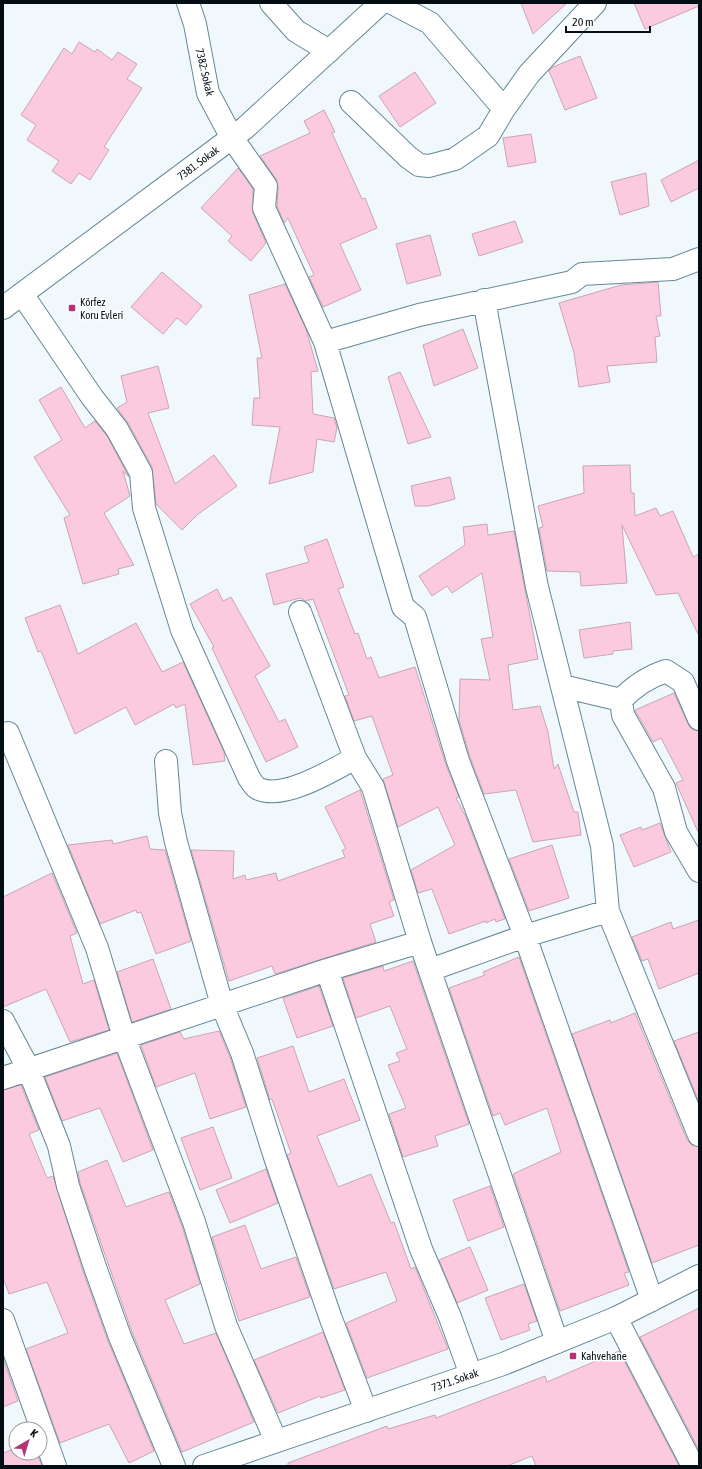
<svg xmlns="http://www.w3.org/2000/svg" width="702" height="1469" font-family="'Asap Condensed',sans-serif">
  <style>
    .building { fill: #fbcade; stroke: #caa5b4 }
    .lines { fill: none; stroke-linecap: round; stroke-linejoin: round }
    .street-casing { stroke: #648899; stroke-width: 24 }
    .secondary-casing { stroke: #648899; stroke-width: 24 }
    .street { stroke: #fff; stroke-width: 22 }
    .secondary { stroke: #fff; stroke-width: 22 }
    .poi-dot { fill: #b6337a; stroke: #fff; stroke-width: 1.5 }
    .labels { text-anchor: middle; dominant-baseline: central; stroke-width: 3; stroke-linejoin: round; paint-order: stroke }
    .street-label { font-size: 11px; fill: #020d14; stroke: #fff }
    .poi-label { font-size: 11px; fill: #020d14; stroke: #fff; text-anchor: start }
  </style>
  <rect width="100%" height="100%" fill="#f0f8fc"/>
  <!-- building -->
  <path class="building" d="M521,3H567L533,34Z
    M634,3H699V6L645,29Z
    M79,42L95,52L97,49L112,60L118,52L137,64L127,79L142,88L104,147L109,150L90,180L79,173L71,184L52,171L59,161L27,140L36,125L21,115L64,48L72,54Z
    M580,56L597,98L565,110L549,71L553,67Z
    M415,72L436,103L400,127L379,96Z
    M324,110L335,132L332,133L362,199L365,198L377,228L340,244L361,290L323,307L309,277L314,275L288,218L284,223L277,206L278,187L276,179L260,156L310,133L304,121Z
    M531,134L536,162L508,167L503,138Z
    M699,160V188L671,202L661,180Z
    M238,168L253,189V213L266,243L251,261L228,241L232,236L201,208Z
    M646,173L649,206L620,215L611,182Z
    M515,221L523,242L479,256L472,234Z
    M430,235L441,275L407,284L396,244Z
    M162,272L202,306L186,325L177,318L163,334L131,307Z
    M658,282L661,316H656L660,336L655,337L657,362L607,366L610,382L579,387L574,353L559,303L621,285Z
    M285,284L306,329L318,371L311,372L313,414L334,418L337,428L334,442L317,439L313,472L269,484L280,427L252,425L254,398H260L257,358H262L249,295Z
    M463,329L478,368L434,386L423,345Z
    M158,366L169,408L148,413L175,484L214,455L237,486L197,515L182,530L156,504L152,467L128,423L117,408L127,402L121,376Z
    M400,372L431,437L408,444L388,377Z
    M61,387L85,428L95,421L107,436L129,477L123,471L130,496L104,513L134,565L118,569L119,574L83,584L64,518L70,515L34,457L62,440L39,400Z
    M630,465L631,493H634L635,516L656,508L660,516L673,511L693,557L699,554V636L678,593L656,595L622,525L627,583L581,586L580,572L547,571L539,528L543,527L538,506L584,493L583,466Z
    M450,477L455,499L428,506H415L411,486Z
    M487,524L488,535L514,531L538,659L508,665L513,710L540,706L548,732L554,769L558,764L574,812H578L581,835L533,842L516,790L484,794L470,757L459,720L460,679L490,680L481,639L493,637L482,573L452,593L447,586L432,596L419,576L465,545L463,527Z
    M327,539L344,587L338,589L355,634L358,633L367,659L371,657L379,678L415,667L446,765L459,797L456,798L466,817L505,919L496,922L495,919L486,923V921L449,934L432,889L418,893L411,870L455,845L438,807L398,827L383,779L393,775L372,716L354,721L345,696L349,695L313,599L305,601L300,598L274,605L266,574L309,562L304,547Z
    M217,589L223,601L231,597L270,666L255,676L279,722L285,719L298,747L266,762L212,648L214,647L190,604Z
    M60,605L78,654L136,623L162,672L183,662L224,752L225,761L193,765L185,704L176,708L174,704L135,725L126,707L75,734L41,651L38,652L25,618Z
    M630,622L632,649L613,651V654L584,658L579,630Z
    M674,693L688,724L692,729L699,731V834L676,783L683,780L661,738L653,742L635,710Z
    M360,790L394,900L389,902L394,916L370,924L376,942L275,974L272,966L229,981L191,850L234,851L233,879L245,875L246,880L276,873L278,881L345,857L342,850L346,849L325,807Z
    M660,823L671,852L634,867L620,835L641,827L642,830Z
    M147,836L150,849L165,850L191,941L156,954L141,912L137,913L136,910L100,924L68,845L112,840L113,844Z
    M552,845L569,898L529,911L509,859Z
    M52,873L77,933L70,936L83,984L94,980L109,1030L70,1042L46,989L3,1007V897Z
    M699,920V973L659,989L648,959L642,961L632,937L671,922L673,929Z
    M519,957L629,1272L624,1273L629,1285L560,1311L513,1174L561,1152L547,1108L505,1125L500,1113L493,1116L449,988L485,975L483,972Z
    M153,959L171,1009L132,1022L117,972Z
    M413,961L469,1124L435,1136L438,1146L403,1157L389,1114L406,1108L388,1065L400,1061L396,1053L407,1049L390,1006L356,1018L343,978L383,966L384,971Z
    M319,986L333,1026L297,1038L283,998Z
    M635,1013L687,1140L692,1145L699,1147V1245L652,1263L572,1034L610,1020L611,1023Z
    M219,1031L230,1057L246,1107L210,1119L195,1073L156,1087L141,1045L180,1032L184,1039Z
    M699,1032V1102L674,1041Z
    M293,1046L309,1092L344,1079L360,1120L317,1136L338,1187L371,1174L391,1223L394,1222L411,1269L415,1267L448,1349L367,1378L346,1323L397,1301L386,1272L334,1289L287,1155L291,1153L272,1099L270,1100L257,1058Z
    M117,1053L153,1150L123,1162L100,1108L62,1121L45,1077Z
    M21,1085L39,1130L29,1134L47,1178L53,1176L83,1271L108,1341L154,1451L129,1463L109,1424L60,1443L26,1349L68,1333L47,1282L9,1294L3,1278V1090Z
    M213,1127L232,1178L200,1190L181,1138Z
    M107,1160L126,1207L169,1192L182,1226L200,1284L165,1300L184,1344L216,1333L254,1422L182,1452L132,1332L80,1183L78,1172Z
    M266,1169L278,1203L230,1223L216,1190Z
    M490,1186L504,1227L468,1241L453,1200Z
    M245,1225L261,1269L296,1257L310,1297L239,1321L212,1237Z
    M470,1247L488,1290L457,1303L439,1260Z
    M524,1284L537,1321L528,1324L530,1330L501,1340L485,1298Z
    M699,1308V1450L640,1337Z
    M323,1332L345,1390L321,1398L320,1396L278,1413L254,1360Z
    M619,1351L679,1466H536L532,1456L507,1466H288V1463L387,1426L388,1429L435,1415L436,1418L545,1376L547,1382Z
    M3,1358L18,1401L3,1407Z
    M16,1448V1453H37L42,1466H3V1453Z"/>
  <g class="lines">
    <defs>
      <path id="street" d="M188,3L195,24L208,93L232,138L266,186L264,208L325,342L403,607L415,617L458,761L525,936L652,1300
        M271,3L296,31L329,51
        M392,3L430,23L504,109
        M351,102L408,157L419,165L429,166L455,159L488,136L504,109L529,74L595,3
        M22,294L92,397L117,429L141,473L144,508L182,630L249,778C252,782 255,788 259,789C284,800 333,770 355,758L373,787L420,942L557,1342
        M484,300L537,587L602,846L608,911L699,1135
        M325,342L419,315L572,282L582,274L673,269L699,259
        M300,612L355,758
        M562,686L621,700
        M699,719L683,682L666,671C648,677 634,686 621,700L623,715L664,788L676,832L699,871
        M3,735L8,733L97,948L124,1037L194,1222L226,1326L276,1441
        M166,761L170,813L176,842L222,1005L242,1053L275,1157L331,1319L366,1411
        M327,970L421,1249L450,1317L471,1375
        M430,970L525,936L608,911
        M3,1021L28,1068L59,1146L68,1186L95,1267L120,1337L174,1466
        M3,1078L327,970L420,942
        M616,1318L693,1466
        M3,1320L55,1466"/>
      <path id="secondary" d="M3,308L245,128L381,3
        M204,1466L503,1364L616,1318L699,1276"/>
    </defs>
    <!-- street casing -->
    <use href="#street" class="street-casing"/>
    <!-- secondary casing -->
    <use href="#secondary" class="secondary-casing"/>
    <!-- street -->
    <use href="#street" class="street"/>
    <!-- secondary -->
    <use href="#secondary" class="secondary"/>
  </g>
  <!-- markers -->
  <g class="poi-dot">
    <rect x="68" y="304" width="8" height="8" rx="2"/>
    <rect x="569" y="1352" width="8" height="8" rx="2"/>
  </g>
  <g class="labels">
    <!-- street labels -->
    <g class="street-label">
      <text transform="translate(205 72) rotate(77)">7382: Sokak</text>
      <text transform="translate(198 163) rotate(-37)">7381. Sokak</text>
      <text transform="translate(455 1380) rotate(-19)">7371. Sokak</text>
    </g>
    <!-- poi labels -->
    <g class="poi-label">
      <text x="80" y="302">Körfez<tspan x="80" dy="13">Koru Evleri</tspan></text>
      <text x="581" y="1356">Kahvehane</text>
    </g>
  </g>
  <!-- border -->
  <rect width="702" height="1469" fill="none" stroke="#020d14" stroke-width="8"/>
  <!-- north arrow -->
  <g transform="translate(28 1441) rotate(38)"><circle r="19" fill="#ffffff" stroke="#9a9ea1"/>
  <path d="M0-3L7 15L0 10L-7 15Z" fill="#b6337a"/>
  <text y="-6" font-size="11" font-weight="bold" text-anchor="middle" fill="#020d14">K</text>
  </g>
  <!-- scale -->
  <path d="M566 26v6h84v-6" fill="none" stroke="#020d14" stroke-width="2"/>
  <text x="572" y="26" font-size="12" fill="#020d14" stroke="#ffffff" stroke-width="3" paint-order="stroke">20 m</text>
</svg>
